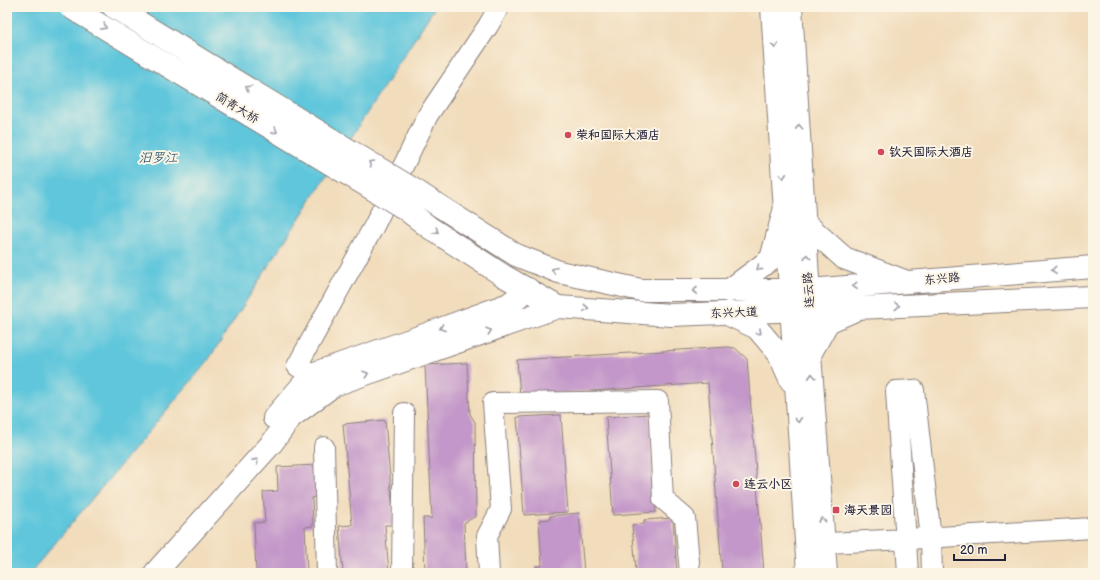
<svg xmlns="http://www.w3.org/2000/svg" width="1100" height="580" font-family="'Balsamiq Sans','LXGW WenKai TC',sans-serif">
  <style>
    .water { fill: #5ec6db; stroke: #40748b }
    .building { fill: #c397c9 }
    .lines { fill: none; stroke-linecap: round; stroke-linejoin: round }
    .minor-casing { stroke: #8a7f7b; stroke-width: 22 }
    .tertiary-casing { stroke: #8a7f7b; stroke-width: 24 }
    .secondary-casing { stroke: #8a7f7b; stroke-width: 24 }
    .minor { stroke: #fff; stroke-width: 20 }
    .tertiary { stroke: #fff; stroke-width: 22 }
    .secondary { stroke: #fff; stroke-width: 22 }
    .secondary-bridge-casing { stroke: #8a7f7b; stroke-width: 24; stroke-linecap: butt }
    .secondary-bridge { stroke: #fff; stroke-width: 22 }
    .oneway { stroke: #9c9ca7 }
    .poi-dot { fill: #d1495b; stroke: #fcf5e5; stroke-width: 1.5 }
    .labels { text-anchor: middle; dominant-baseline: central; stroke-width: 4; stroke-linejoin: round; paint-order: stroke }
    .street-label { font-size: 12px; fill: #22223b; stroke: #fcf5e5 }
    .poi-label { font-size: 12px; font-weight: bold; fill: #22223b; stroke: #fcf5e5; text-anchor: start }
    .water-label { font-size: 13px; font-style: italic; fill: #375b73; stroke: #fcf5e5 }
  </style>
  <rect width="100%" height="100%" fill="#fcf5e5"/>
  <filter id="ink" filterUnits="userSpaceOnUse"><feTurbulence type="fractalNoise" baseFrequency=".025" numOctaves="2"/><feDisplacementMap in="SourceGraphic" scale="8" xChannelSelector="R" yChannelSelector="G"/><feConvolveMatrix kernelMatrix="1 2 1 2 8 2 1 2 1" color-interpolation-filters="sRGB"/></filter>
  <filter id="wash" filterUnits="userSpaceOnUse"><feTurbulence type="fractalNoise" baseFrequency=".012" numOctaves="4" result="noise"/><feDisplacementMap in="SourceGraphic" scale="16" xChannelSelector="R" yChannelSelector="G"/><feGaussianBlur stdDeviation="0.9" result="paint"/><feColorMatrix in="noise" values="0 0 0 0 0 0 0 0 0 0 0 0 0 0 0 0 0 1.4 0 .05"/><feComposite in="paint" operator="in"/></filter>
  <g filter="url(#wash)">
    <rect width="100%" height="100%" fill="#f1dcbb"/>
    <!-- water -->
    <path class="water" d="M7,7H435L207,362L30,573H7Z"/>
    <g id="blocks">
      <!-- building -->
      <path class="building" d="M728,347L735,348L747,359L764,573H722L708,383L520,396L517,360Z
        M467,363L470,414L475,422L476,516L464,523L466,573H425L423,518H432L425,365Z
        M649,414L656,512L613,515L606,417Z
        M561,415L568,512L524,515L517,417Z
        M385,420L394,525H385L389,573H343L339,526L352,525L343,424Z
        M317,465L318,495L312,498L313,526L305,527L307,573H256L254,523L265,522L263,492L278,491L277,467Z
        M579,513L584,573H536V566H542L539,520L550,519V516Z
        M673,518L677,573H630L629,571L636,570L632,525L644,524V520Z"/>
    </g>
  </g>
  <g filter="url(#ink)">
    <use href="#blocks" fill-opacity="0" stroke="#8a7f7b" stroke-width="1"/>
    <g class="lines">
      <defs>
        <path id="minor" d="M326,381L297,366L374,226L428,115L488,26L499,7
          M324,447L327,573
          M808,544L906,539L1093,528
          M402,573L404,413
          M489,573L487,536L501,509L493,403L658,401L663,499L685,518L690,573
          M908,573L896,391L914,390L931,538L932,573"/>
        <path id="tertiary" d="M772,7L808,573
          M791,7L810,310V354L826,573
          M804,222L844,258L907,282
          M725,313L757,328L779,354L791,381
          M274,418L312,374L416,338L509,304L528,289
          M155,573L272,443L291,417L334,385L558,307"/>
        <path id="secondary" d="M416,191L516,255L559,272L641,290H809L1093,267
          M404,208L430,228L504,276L558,307L671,315L858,308L1093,297
          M728,291L771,259L785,208
          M810,354L828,322L853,311"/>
      </defs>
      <!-- minor casing -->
      <use href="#minor" class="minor-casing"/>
      <!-- tertiary casing -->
      <use href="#tertiary" class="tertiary-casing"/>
      <!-- secondary casing -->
      <use href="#secondary" class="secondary-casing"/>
      <!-- minor -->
      <use href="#minor" class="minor"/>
      <!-- tertiary -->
      <use href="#tertiary" class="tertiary"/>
      <!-- secondary -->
      <use href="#secondary" class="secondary"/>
      <defs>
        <path id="secondary-bridge" d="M70,7L404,208
          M114,7L416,191"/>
      </defs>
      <!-- secondary-bridge casing -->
      <use href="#secondary-bridge" class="secondary-bridge-casing"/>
      <!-- secondary-bridge -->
      <use href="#secondary-bridge" class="secondary-bridge"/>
    </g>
    <!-- one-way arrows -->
    <defs><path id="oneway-chevron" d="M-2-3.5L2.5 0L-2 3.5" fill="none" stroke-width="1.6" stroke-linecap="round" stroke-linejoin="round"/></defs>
    <g class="oneway">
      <use href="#oneway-chevron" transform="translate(104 27) rotate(31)"/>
      <use href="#oneway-chevron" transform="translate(775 46) rotate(86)"/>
      <use href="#oneway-chevron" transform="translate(248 88) rotate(-149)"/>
      <use href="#oneway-chevron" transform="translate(799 127) rotate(-93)"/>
      <use href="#oneway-chevron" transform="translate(275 131) rotate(31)"/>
      <use href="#oneway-chevron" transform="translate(371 163) rotate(-149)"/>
      <use href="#oneway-chevron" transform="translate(783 176) rotate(86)"/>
      <use href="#oneway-chevron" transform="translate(436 231) rotate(33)"/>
      <use href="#oneway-chevron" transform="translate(807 257) rotate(-94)"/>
      <use href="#oneway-chevron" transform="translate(759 268) rotate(143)"/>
      <use href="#oneway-chevron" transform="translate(554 270) rotate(-159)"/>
      <use href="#oneway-chevron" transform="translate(1054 270) rotate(175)"/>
      <use href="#oneway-chevron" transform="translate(855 286) rotate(175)"/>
      <use href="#oneway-chevron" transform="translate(695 291) rotate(-180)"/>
      <use href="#oneway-chevron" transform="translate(897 306) rotate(-3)"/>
      <use href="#oneway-chevron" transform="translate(586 308) rotate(4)"/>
      <use href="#oneway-chevron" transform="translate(442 328) rotate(160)"/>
      <use href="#oneway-chevron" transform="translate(489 331) rotate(-19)"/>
      <use href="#oneway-chevron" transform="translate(759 332) rotate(43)"/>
      <use href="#oneway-chevron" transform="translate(366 374) rotate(-19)"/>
      <use href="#oneway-chevron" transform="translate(812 376) rotate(-94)"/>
      <use href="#oneway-chevron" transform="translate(798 420) rotate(86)"/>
      <use href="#oneway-chevron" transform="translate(256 461) rotate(-48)"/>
      <use href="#oneway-chevron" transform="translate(822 520) rotate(-94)"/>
    </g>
  </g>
  <!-- markers -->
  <g class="poi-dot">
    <circle cx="568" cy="135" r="4"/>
    <circle cx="881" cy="152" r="4"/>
    <circle cx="736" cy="484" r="4"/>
    <rect x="832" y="506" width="8" height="8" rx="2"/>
  </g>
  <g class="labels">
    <!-- street labels -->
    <g class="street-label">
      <text transform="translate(237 108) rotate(31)">简青大桥</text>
      <text transform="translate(942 279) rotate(-5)">东兴路</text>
      <text transform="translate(809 290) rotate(-94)">连云路</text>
      <text transform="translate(734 313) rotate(-2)">东兴大道</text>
    </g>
    <!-- poi labels -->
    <g class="poi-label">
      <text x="576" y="135">荣和国际大酒店</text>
      <text x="889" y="152">钦天国际大酒店</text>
      <text x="744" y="484">连云小区</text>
      <text x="844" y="510">海天景园</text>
    </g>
    <!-- water labels -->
    <g class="water-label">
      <text x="158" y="158">汨罗江</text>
    </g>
  </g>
  <!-- margin -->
  <rect width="1100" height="580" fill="none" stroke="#fcf5e5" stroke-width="24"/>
  <!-- scale -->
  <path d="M954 554v6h51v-6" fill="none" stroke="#22223b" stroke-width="2"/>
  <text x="960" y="554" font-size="12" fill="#22223b" stroke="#fcf5e5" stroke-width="3" paint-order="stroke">20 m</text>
</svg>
